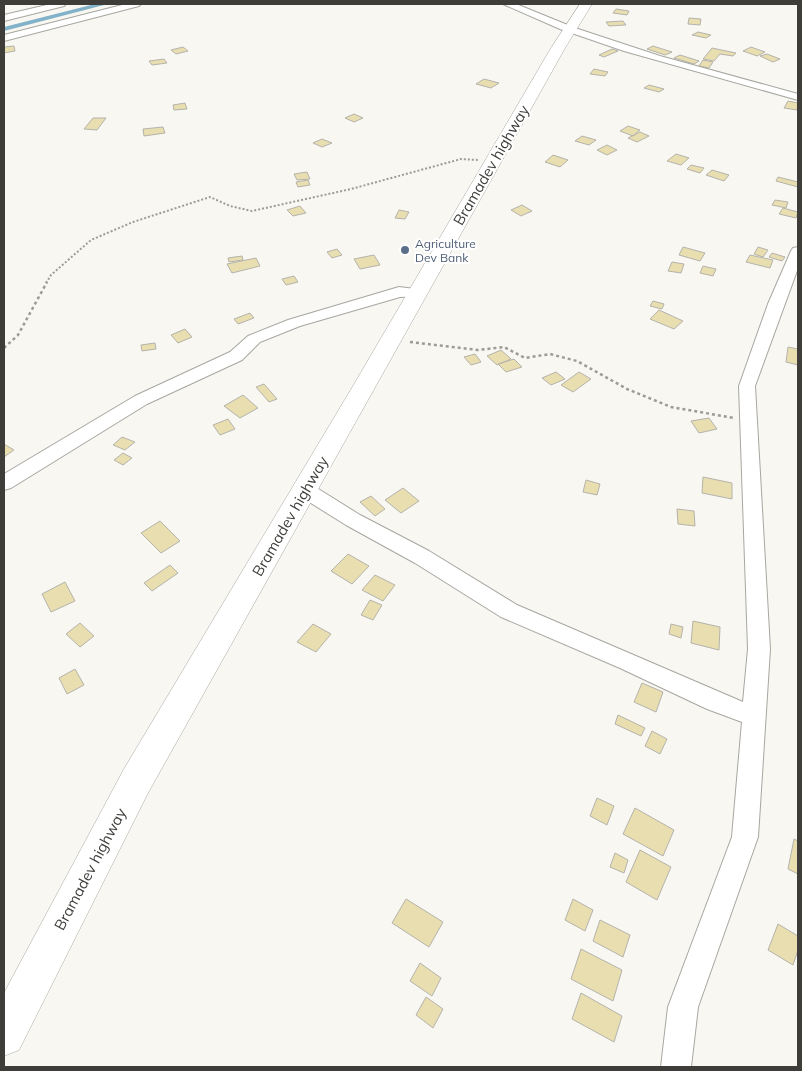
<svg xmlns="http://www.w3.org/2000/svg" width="802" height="1071" font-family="Mulish,sans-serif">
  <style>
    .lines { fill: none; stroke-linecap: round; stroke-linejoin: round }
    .canal { fill: #82b2c9; fill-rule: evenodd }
    .building { fill: #e8deb0; stroke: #b4b3ac }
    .street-casing { stroke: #a7a6a0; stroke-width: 2 }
    .secondary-casing { stroke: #a7a6a0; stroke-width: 1 }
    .path-far1 { stroke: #9d9b96; stroke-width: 2; stroke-dasharray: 2 2; stroke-linecap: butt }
    .path { stroke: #9d9b96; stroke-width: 2.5; stroke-dasharray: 3 3; stroke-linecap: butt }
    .street { fill: #fff; fill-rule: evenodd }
    .secondary { fill: #fff; fill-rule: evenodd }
    .service-dot { fill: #5c6f8a; stroke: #fff; stroke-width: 2 }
    .labels { text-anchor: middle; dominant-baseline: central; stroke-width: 4; stroke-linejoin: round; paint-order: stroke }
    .far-service-label { font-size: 12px; fill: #4e5e75; stroke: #fff; text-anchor: start }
    .street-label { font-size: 15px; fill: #3e3d3a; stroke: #fff }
  </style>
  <rect width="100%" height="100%" fill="#f9f7f1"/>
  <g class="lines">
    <!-- canal -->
    <path class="canal" d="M95,4H108L4,31V27Z"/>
  </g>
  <!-- building -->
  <path class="building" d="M616,9L629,11L627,15L613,13Z
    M689,18L701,19L700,25L688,24Z
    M623,21L626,25L609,26L606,22Z
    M698,32L711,35L706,38L692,35Z
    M14,46L15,51L4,53V47Z
    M653,46L672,52L665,55L647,49Z
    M183,47L188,51L176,54L171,50Z
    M751,47L765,52L757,56L743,51Z
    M712,48L736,53L733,56L720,54L714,61L703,59Z
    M612,49L618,51L604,57L599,55Z
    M767,54L780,59L773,62L760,56Z
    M680,55L699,61L694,64L674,58Z
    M164,59L167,63L152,65L149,61Z
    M703,60L713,62L709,68L699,66Z
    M594,69L608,72L605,76L590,74Z
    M484,79L499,83L491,88L476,84Z
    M649,85L664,89L659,92L644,88Z
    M788,101L798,103L797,110L784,108Z
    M185,103L187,109L174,110L173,105Z
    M354,114L363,118L354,122L345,118Z
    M93,118H106L97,130L84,129Z
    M628,126L640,130L633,136L620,131Z
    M163,127L165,133L144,136L143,129Z
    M640,132L649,136L637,142L628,138Z
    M582,136L596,140L589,145L575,141Z
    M322,139L332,143L322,147L313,143Z
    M607,145L617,150L607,155L597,150Z
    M676,154L689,158L681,165L667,161Z
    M553,155L568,160L560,167L545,162Z
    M691,165L704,168L700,173L687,169Z
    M712,170L729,175L724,181L706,175Z
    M307,172L310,179L297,180L294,174Z
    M778,177L798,182V187L776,181Z
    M308,180L310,185L298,187L296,182Z
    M775,200L788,202L786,208L772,205Z
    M522,205L532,211L521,216L511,210Z
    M300,206L306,213L293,216L287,210Z
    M783,208L798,212L796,218L779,214Z
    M399,210L409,212L405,219L395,218Z
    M683,247L705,253L700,261L679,255Z
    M758,247L768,250L763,257L754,254Z
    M337,249L342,255L332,258L327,252Z
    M772,253L785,257L782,261L769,257Z
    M374,255L380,265L360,269L354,259Z
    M750,255L773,260L770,268L746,262Z
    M242,256L243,260L229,262L228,258Z
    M256,258L260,266L232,273L227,264Z
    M672,262L684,264L681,273L668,271Z
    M703,266L716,269L713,276L700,273Z
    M294,276L298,282L286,285L282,279Z
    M653,301L664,304L662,309L650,306Z
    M659,310L683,321L674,329L650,319Z
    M250,313L254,318L238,324L234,319Z
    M185,329L192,337L178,343L171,335Z
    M155,343L156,349L142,351L141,345Z
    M788,347L798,349V365L786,362Z
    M501,350L511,359L497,365L487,356Z
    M475,354L481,362L471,365L464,357Z
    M514,359L522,367L506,372L498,364Z
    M556,372L565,379L551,385L542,378Z
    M579,372L591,379L573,392L561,385Z
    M264,384L277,399L269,402L256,387Z
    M243,395L258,408L240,418L224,406Z
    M709,418L717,429L699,433L691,421Z
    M228,419L235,429L220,435L213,425Z
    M122,437L135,442L125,450L113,445Z
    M4,444L14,450L4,457Z
    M123,453L132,458L123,465L114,460Z
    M703,477L732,483V499L702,493Z
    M586,480L600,484L597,495L583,492Z
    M403,488L419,501L401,513L385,500Z
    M371,496L385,509L375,516L360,502Z
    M677,509L694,511L695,526L678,524Z
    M160,521L180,541L161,553L141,533Z
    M348,554L369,566L352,584L331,571Z
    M170,565L178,573L152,591L144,583Z
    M375,575L395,585L383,601L362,590Z
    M65,582L75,601L51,612L42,594Z
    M370,600L382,605L373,620L361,615Z
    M693,621L720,627L719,650L691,643Z
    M80,623L94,636L80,647L66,634Z
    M313,624L331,634L316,652L297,642Z
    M671,624L683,627L681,638L669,634Z
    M75,669L84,685L67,694L59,678Z
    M642,683L663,692L656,712L634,702Z
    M618,715L645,728L641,736L615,724Z
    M652,731L667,739L660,754L645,746Z
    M597,798L614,806L607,825L590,816Z
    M635,808L674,830L663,856L623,834Z
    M794,839L798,841V874L788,869Z
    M640,850L671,867L657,900L626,882Z
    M615,853L628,860L624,873L610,867Z
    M406,899L443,922L429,947L392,923Z
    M573,899L593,910L585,931L565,920Z
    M600,920L630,935L623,957L593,941Z
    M778,924L798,936V950L793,965L768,950Z
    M581,949L622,970L613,1001L571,979Z
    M420,963L441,978L432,996L410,981Z
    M581,993L622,1016L614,1042L572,1019Z
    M426,997L443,1009L433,1028L416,1015Z"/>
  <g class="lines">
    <defs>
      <path id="street" d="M51,4H66L64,6L4,21V15Z
        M126,4H141L139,6L4,41V35Z
        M503,4H516L575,28L660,56L798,94V100L624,51L560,29Z
        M798,247V268L755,386L770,649L758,837L698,1007L691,1067H661L668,1007L732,837L742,722L707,709L620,668L501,617L415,563L346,525L298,495L295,490L298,485L305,483L312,485L360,515L429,551L517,605L743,702L748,649L739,386L768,304L791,251L793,248Z
        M399,287L423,290L426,293L423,296L400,297L300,326L260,342L242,360L147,404L11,488L4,490V474L135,396L230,352L248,336L288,320Z"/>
      <path id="secondary" d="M580,4H592L565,48L148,793L19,1050L4,1056V993L124,769L353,386L551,48Z"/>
    </defs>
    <!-- street casing -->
    <use href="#street" class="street-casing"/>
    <!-- secondary casing -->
    <use href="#secondary" class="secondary-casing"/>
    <!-- path-far1 -->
    <path class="path-far1" d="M46,283L51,275L91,240L133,222L210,197L230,206L252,211L351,189L461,159L478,160"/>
    <!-- path -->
    <path class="path" d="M410,342L478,350L504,347L525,358L550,354L577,361L627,389L671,407L734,418
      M4,348L18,335L47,282"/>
    <!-- street -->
    <use href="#street" class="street"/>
    <!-- secondary -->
    <use href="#secondary" class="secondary"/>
  </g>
  <!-- markers -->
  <circle class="service-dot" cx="405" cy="250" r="5"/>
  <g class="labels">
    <!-- far-service labels -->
    <g class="far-service-label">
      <text x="415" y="243">Agriculture<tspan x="415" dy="14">Dev Bank</tspan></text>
    </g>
    <!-- street labels -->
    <g class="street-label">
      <text transform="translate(491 165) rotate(-60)">Bramadev highway</text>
      <text transform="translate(290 516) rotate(-60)">Bramadev highway</text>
      <text transform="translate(90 869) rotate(-62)">Bramadev highway</text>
    </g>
  </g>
  <!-- border -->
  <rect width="802" height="1071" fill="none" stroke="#3e3d3a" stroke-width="10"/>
</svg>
